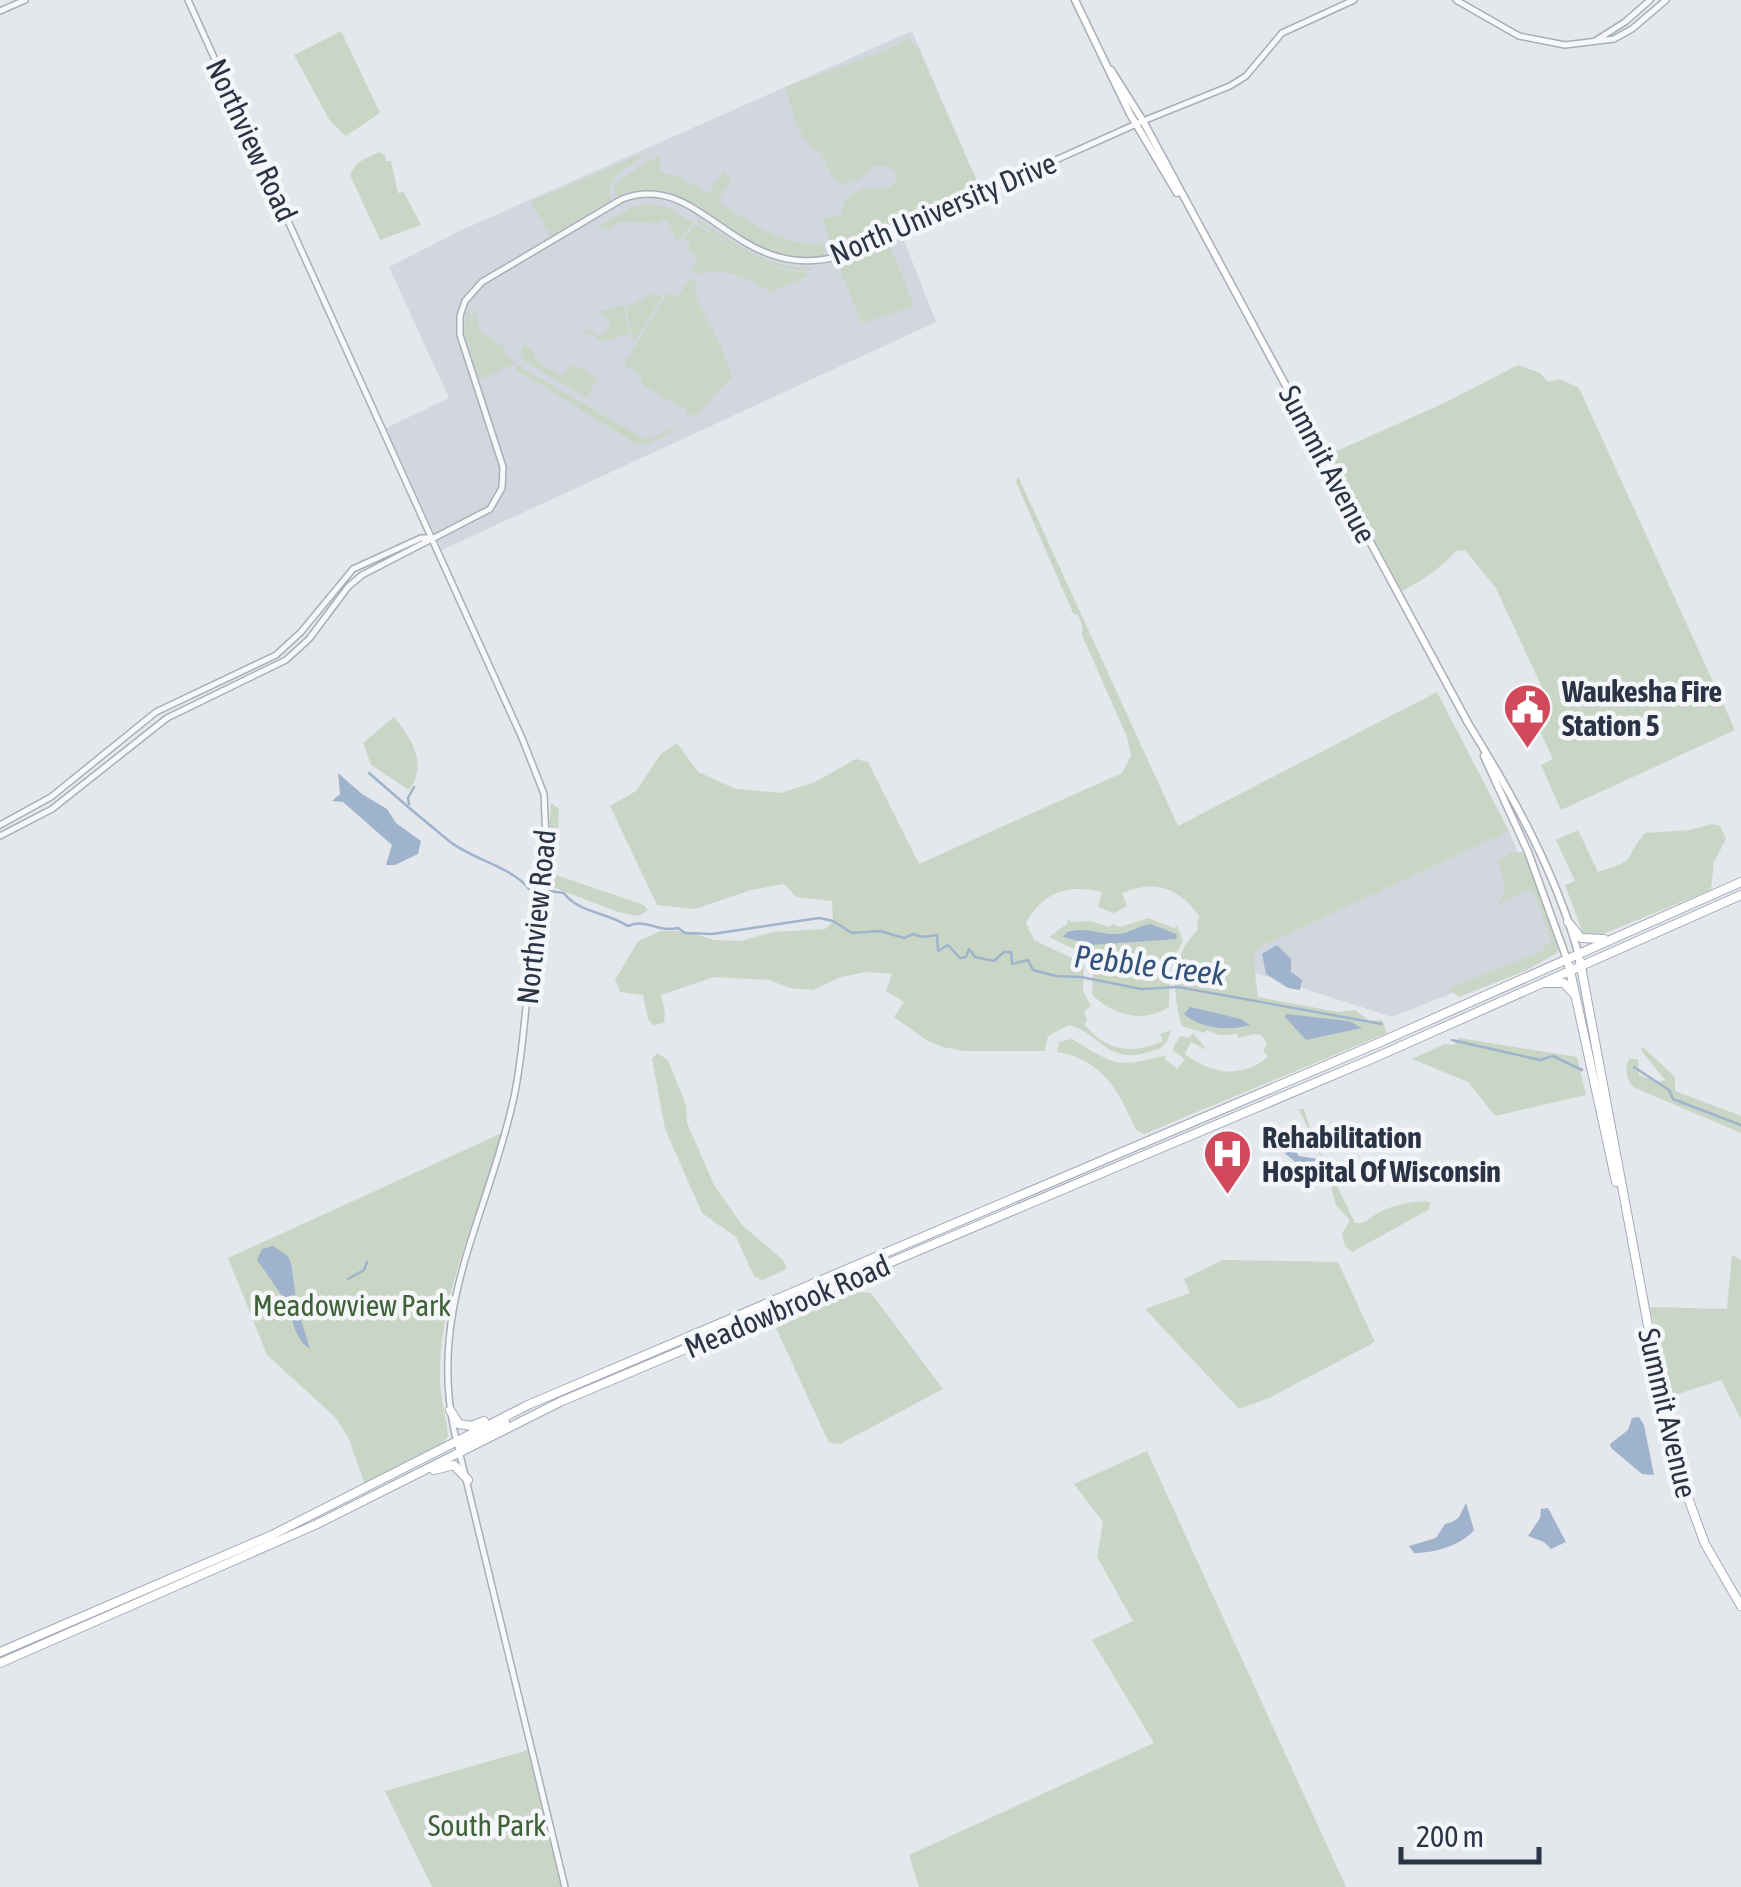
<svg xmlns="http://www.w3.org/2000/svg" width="1741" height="1887" font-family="'Asap Condensed',sans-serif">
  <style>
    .built { fill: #d2d6de }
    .green { fill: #c9d6c5 }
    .water { fill: #9fb4cc }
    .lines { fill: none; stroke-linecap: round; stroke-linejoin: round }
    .stream { stroke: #9fb4cc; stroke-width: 2.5 }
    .tertiary-casing { stroke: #a9aeb7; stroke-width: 8 }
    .secondary-casing { stroke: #a9aeb7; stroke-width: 9 }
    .primary-casing { stroke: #a3abb8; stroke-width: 10 }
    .tertiary { stroke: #f7f8fa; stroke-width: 5 }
    .secondary { stroke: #fff; stroke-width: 6 }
    .primary { stroke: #fff; stroke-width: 8 }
    .labels { text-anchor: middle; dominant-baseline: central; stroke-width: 9; stroke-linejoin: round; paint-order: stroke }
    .street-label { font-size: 30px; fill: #2b3445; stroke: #f4f6f9 }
    .poi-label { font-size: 30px; font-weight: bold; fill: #2b3445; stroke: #f4f6f9; text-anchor: start }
    .park-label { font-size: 30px; fill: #3f6138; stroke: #f4f6f9 }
    .water-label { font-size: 32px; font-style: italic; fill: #34527a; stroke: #f4f6f9 }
  </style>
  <rect width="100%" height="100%" fill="#e4e7ec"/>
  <!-- built -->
  <path class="built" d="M912,31L980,189L898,225L936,322L442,550L386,428L449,398L389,267L464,229Z
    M1509,831L1555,945L1511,970L1392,1017L1253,972L1252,958L1258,948Z"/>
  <!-- green -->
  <path class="green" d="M341,31L380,113L346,136L330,121L294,55Z
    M909,38L919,50L980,188L833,252L823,218L842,215L845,199L865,188H888L894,184L898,173L885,166L875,165L860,179L840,185L831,174L822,153C799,146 792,108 785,87L887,50Z
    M379,152L385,155L386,161H391L398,193L404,192L421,225L380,240L350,175L357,163Z
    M645,153C631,168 603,174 611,200L551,236L531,201Z
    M658,156H661L659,171L681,178L708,194L723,172L732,179L717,201C750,222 783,248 824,243L826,255C730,271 704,164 616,196L613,189L616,182Z
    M644,204L664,206L693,223L681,239L676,240L669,222L661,220L659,223L618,222L609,230L598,226L632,207Z
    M698,219C735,243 764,267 810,268V271L786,269L753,261L784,271L810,273L809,275L772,292C757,285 740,275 724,272C711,270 702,276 690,271L698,258L689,251L690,243L684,240L695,224L752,259L697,222Z
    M890,246L914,306L862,323L839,268Z
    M689,279L697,283L695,297L720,345L732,376L698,414L686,416V410L640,383L643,376L624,365L667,293L678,297Z
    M654,293L662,297L634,343L633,336L636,335L632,334L626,307Z
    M623,305L630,334L603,341L585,331L586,328L602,337L611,321L597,312Z
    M474,306L480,331L504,347L508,358L516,363L484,378L470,336L483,378L479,379L464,333L466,312L470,311V334Z
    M524,343L532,350L535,360L562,377L570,365L576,368L578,366L597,379L586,398L521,359L525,351L519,358Z
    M517,365L646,440L690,422L646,445L635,443L514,368Z
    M1518,365L1540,373L1548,382L1560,379L1579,388L1735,730L1561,810L1541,765L1553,759L1526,701L1544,692L1496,588L1465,550L1456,551C1442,567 1422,581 1402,591L1328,455L1442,404Z
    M1018,476L1178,826L1437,692L1509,831L1258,948L1253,958L1258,997L1338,1012L1355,1010L1370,1021L1382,1020L1387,1033L1144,1134L1136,1130C1119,1091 1102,1059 1057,1052L1059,1042L1072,1039C1116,1066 1117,1068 1167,1055L1165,1059L1177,1069L1185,1059L1172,1050L1180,1036L1189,1038L1193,1033L1207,1050L1191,1042L1185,1054C1210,1074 1241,1079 1268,1057L1263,1051L1267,1043L1261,1035L1253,1034L1239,1038L1237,1034L1220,1035L1207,1030L1204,1033L1182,1026C1171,994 1172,952 1198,930L1197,920L1200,917C1179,888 1156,879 1122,893L1127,906L1114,913L1098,907L1102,892C1068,884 1043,892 1026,923L1034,940L1084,964L1083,991L1091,1006L1084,1012L1087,1020L1084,1024C1106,1051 1131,1055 1163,1041L1160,1034L1171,1030C1166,1047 1162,1049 1145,1053C1106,1063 1100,1033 1069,1025L1048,1036L1045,1051H964L943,1047L926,1040L894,1017L904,1002L886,991L892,974L866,972L841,977L813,990L790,988L769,980L714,977L661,995L665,1013L664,1023L653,1025L648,1019L643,995L620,992L615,980L638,941L661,931H685L714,940L741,941L773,932L825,929L833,921L832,901L796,897L784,884L751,890L695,909L657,905L610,806L636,791L661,754L677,743L698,772L736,789L781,793L815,782L856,759L868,762L919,864L1122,773L1131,756L1127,737L1082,635V625L1078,615L1073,613L1016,482Z
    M394,717C412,739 428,764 409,790L371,765L363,743Z
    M551,803L559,809L556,875L644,905L648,910L638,916L618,912L545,884Z
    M1712,824L1720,826L1726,839L1714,862L1711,890L1603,934L1584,936L1565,885L1575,881L1556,840L1578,830L1598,872C1641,859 1621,861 1645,833L1690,830Z
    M1512,852H1522L1527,859L1559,945L1557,953L1525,971L1459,997L1449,989L1544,950L1545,945L1552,942L1534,893L1529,890L1503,901L1504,905H1498L1505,890L1499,860Z
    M1148,918L1174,928L1177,926L1183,941L1170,967L1169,1007C1141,1024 1115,1015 1092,995L1093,967L1088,956L1049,937L1067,924L1068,919L1071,922L1090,921L1110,927L1112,924L1120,927Z
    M1459,1038L1577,1057L1586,1095L1495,1116L1468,1082L1412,1059L1445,1044L1453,1045Z
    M1643,1047L1675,1077V1091L1741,1116V1133L1633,1087C1626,1078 1624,1069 1629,1059H1638L1639,1075L1659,1082L1665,1080L1641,1050Z
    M657,1053L668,1060L686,1105L687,1123L714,1185L742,1225L783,1260L787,1269L762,1280L754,1276L736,1237L702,1213L665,1129L652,1059Z
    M1299,1109H1304L1312,1135L1355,1223C1367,1224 1368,1219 1378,1213C1393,1205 1415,1200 1431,1202L1428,1210L1352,1252L1345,1246L1342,1234L1350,1220L1336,1205L1324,1163Z
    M502,1133C478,1217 438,1294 440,1383C441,1401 447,1419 448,1437L441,1445L365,1484L348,1437L336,1418L267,1355L228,1258Z
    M1732,1255L1741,1260V1419L1721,1380L1672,1396L1650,1307L1727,1309Z
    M1223,1260L1338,1262L1375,1342L1269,1398L1239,1409L1145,1309L1190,1293L1184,1279Z
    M855,1292L871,1293L943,1389L840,1444L829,1443L776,1328Z
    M1147,1451L1346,1887H919L909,1855L1154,1743L1092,1640L1133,1621L1097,1557L1103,1522L1074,1484Z
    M532,1749L565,1887H432L385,1791Z"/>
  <!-- water -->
  <path class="water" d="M338,773L362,794L387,809L396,823L421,841L418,854L395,865H386L392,845L343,802L332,801L340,794Z
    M1151,924L1176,934L1177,939L1092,945L1063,937L1067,932C1089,926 1098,935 1118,934C1129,934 1139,925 1151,924Z
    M1277,945L1291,959V972L1302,980L1300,990L1288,988L1266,974L1262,954Z
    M1190,1007L1241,1019L1250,1025C1231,1031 1200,1029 1184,1014Z
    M1286,1014L1349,1021L1362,1028L1306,1040L1285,1017Z
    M1264,1125L1288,1140L1299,1156L1318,1159L1321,1166L1305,1170L1259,1132Z
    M273,1246L288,1256L291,1263L297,1306L310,1349C292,1337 294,1317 284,1300C276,1286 266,1273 257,1260L262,1249Z
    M1639,1417L1644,1425L1654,1475L1642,1474L1611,1448L1610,1444L1628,1430L1632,1418Z
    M1466,1503L1474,1530C1461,1546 1433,1553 1414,1553L1409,1546L1436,1538L1445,1524C1461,1520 1459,1516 1466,1503Z
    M1548,1508L1566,1542L1551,1549L1544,1542L1528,1536L1540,1518L1541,1509Z"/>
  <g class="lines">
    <!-- stream -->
    <path class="stream" d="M369,773C395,796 422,819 449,841C473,860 512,867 529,889
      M409,804L408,798L414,787
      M549,891L564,893C577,912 609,913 628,926C646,918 659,933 678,928L685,933L712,934L819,918L833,921L852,933L880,931L904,938L913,934L922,937L937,935L938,951L948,945L960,958L966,957L969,949L975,957L994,961L1004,952H1011L1012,964L1028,960L1033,970L1056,976L1081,977L1141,989L1178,987L1382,1024
      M1452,1040L1540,1060L1553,1056L1582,1070
      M1634,1067L1669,1090L1673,1099L1741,1125
      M348,1279L364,1270L367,1262"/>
    <defs>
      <path id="tertiary" d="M188,0L522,738L544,794L546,839C541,882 535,925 530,968C525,1010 523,1055 514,1097C489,1214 428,1305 454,1430L565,1887
        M1456,0L1519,36L1565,45L1614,39L1632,29L1666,0
        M0,11L25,0
        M1595,41L1625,22L1650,0
        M0,825L51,797L156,712L276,655L301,632L353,569L421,538H431
        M0,836L52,809L167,718L286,660L309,639L348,587L362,575L490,509L502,488L503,467L460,335V316L465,301L482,282L622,199C703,168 736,288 843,255L1143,121L1230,86L1246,76L1282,33L1354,0"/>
      <path id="secondary" d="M1075,0L1130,114L1177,193
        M1111,70L1143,121L1468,723C1513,796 1554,869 1578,952
        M1484,756L1528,852L1566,957"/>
      <path id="primary" d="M1568,922L1581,938L1604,939
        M1580,961L1672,1454L1705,1544L1741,1606
        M1569,966L1616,1182
        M1543,983H1564L1574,994
        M450,1410L459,1424L471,1426L484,1421
        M460,1452L464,1444L505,1422
        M434,1470L454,1465L468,1480
        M0,1652L272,1535L528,1405L1376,1044L1741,882
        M0,1663L315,1525L560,1402L1374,1058L1741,895"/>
    </defs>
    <!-- tertiary casing -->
    <use href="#tertiary" class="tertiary-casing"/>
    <!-- secondary casing -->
    <use href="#secondary" class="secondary-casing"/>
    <!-- primary casing -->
    <use href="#primary" class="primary-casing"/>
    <!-- tertiary -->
    <use href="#tertiary" class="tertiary"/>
    <!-- secondary -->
    <use href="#secondary" class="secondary"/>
    <!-- primary -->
    <use href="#primary" class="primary"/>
  </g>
  <!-- icons -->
  <defs>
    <symbol id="civic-pin" viewBox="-11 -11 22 30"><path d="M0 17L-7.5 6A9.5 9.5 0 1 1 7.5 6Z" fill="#d1495b" stroke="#f4f6f9"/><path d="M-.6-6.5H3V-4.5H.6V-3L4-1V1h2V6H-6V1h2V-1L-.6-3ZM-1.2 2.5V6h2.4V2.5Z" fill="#fff"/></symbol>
    <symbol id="hospital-pin" viewBox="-11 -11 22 30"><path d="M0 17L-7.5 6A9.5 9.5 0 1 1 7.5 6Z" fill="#d1495b" stroke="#f4f6f9"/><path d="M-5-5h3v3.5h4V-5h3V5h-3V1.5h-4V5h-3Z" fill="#fff"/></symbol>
  </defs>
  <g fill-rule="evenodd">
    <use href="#civic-pin" x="1500" y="680" width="55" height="75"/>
    <use href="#hospital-pin" x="1200" y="1126" width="55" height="75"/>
  </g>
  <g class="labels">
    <!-- street labels -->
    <g class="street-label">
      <text transform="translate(252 140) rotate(65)">Northview Road</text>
      <text transform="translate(943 208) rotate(-23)">North University Drive</text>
      <text transform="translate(1328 464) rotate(62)">Summit Avenue</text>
      <text transform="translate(536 917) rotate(-84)">Northview Road</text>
      <text transform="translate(787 1306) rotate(-23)">Meadowbrook Road</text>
      <text transform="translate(1668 1413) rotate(77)">Summit Avenue</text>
    </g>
    <!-- poi labels -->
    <g class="poi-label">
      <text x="1562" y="691">Waukesha Fire<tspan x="1562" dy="34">Station 5</tspan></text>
      <text x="1262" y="1137">Rehabilitation<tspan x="1262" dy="34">Hospital Of Wisconsin</tspan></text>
    </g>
    <!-- park labels -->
    <g class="park-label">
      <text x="352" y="1305">Meadowview Park</text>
      <text x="487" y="1825">South Park</text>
    </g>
    <!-- water labels -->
    <g class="water-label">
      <text transform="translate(1150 965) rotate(7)">Pebble Creek</text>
    </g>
  </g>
  <!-- scale -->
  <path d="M1401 1847v15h138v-15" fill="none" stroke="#2b3445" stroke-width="5"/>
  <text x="1416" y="1847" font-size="30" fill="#2b3445" stroke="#f4f6f9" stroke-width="8" paint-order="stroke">200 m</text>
</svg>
